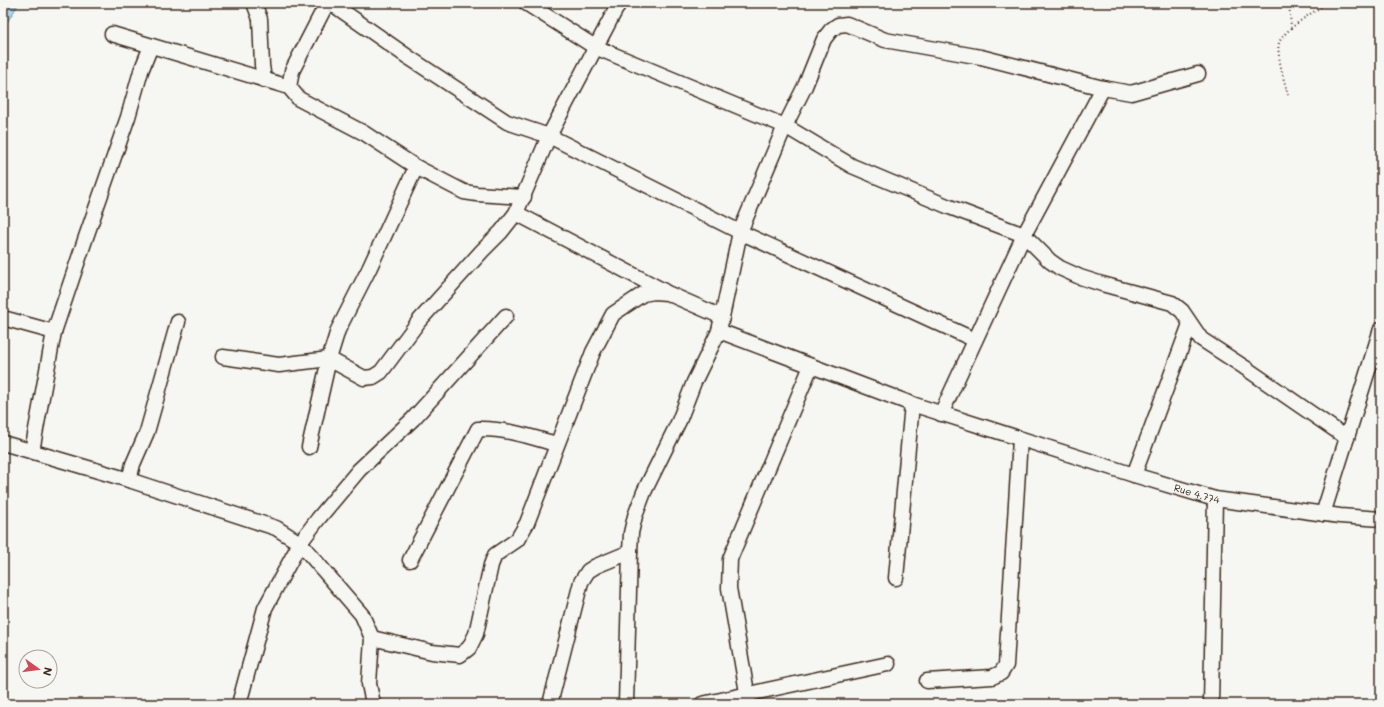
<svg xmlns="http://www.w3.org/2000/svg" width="1384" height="707" font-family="Mali,sans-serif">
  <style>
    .water { fill: url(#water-waves); stroke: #7e91a0 }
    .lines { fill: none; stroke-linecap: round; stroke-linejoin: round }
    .minor-casing { stroke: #3b2a1e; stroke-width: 17 }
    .path { stroke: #3b2a1e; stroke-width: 2; stroke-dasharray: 1 3; stroke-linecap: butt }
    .minor { stroke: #f6f6f2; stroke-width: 14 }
    .labels { text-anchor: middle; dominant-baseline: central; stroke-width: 3.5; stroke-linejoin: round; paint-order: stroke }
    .street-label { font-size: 10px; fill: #3b2a1e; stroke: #f6f6f2 }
  </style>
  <defs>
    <pattern id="water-waves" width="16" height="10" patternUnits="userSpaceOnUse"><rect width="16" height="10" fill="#abd6f7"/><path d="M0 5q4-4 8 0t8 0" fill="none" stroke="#94b8d3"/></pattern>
  </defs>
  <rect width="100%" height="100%" fill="#f6f6f2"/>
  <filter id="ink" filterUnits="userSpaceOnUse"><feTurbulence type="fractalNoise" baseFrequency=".025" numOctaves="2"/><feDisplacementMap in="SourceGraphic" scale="8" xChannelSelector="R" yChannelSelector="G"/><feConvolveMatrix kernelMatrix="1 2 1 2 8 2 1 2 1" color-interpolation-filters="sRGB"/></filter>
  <g filter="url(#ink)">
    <!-- water -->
    <path class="water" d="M3,3H19L3,29Z"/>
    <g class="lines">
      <defs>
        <g id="minor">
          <path d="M254,3L260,19L262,65L264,80"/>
          <path d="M331,3L408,57L507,122L549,136L740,232L975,340"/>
          <path d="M526,3L595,47L785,126L852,166L947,206L1024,235L1050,261L1060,268L1080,277L1102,284L1172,303L1182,311L1201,339L1244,367L1347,438"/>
          <path d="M112,34L289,87L299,99L364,133L416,167L464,192L477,194L524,197"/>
          <path d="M289,87L292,71L327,3"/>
          <path d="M516,213L664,291"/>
          <path d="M3,318L54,332"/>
          <path d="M178,322L147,432L133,464L129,480L276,528L300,543L362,615L372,638L369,684L373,704"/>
          <path id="s1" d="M719,331L912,404L1134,475L1215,499L1340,516L1381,519"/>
          <path d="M223,357L279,365L329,359L364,378L373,377L381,372L419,321L482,251L501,232L516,213L549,136L619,3"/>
          <path d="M941,414L1024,235L1103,88"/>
          <path d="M3,443L129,480"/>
          <path d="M309,447L329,359L338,330L369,269L416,167"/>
          <path d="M32,451L54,332L86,237L128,117L141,71L151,46"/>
          <path d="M1134,475L1190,324"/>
          <path d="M1323,514L1381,329"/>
          <path d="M410,560L478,429C504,428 531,437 556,444"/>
          <path d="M896,578L912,404"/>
          <path d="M372,638L432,652L460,655L469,648L476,634L491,565L495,555L517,540L527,523L593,352L613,314L643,294L654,292L667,293L722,317"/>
          <path d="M927,681L992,677L1001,673L1006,665L1020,439"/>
          <path d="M239,704L265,608L300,543L318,519L359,470L413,419L506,316"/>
          <path d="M550,704L581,582L588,571L596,566L630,552"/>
          <path d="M626,704L630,552L631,533L635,516L644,492L679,421L694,382L719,331L740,232L785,126L805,86L824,39L831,30L838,25L847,24L885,40L981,57L1103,88L1131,93L1198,74"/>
          <path d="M702,704L888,664"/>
          <path d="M749,704L729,588L730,559L811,366"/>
          <path d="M1211,704L1215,499"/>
        </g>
      </defs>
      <!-- minor casing -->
      <use href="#minor" class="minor-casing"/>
      <!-- path -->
      <path class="path" d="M1289,3L1291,27
        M1288,95C1285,84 1276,53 1279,43C1283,30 1315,11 1327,3"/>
      <!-- minor -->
      <use href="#minor" class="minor"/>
    </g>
  </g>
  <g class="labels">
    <!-- street labels -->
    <g class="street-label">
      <text stroke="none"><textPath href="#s1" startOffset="505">Rue 4.774</textPath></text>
    </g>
  </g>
  <!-- margin -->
  <rect width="1384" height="707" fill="none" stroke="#f6f6f2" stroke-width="16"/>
  <rect x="8" y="8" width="1368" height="691" fill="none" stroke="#3b2a1e" stroke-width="1.5" filter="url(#ink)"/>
  <!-- north arrow -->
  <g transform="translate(38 669) rotate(104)"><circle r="19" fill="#f6f6f2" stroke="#aba49d"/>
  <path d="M0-3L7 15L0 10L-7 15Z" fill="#d1495b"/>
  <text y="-6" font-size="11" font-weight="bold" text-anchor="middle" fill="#3b2a1e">N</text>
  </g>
</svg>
